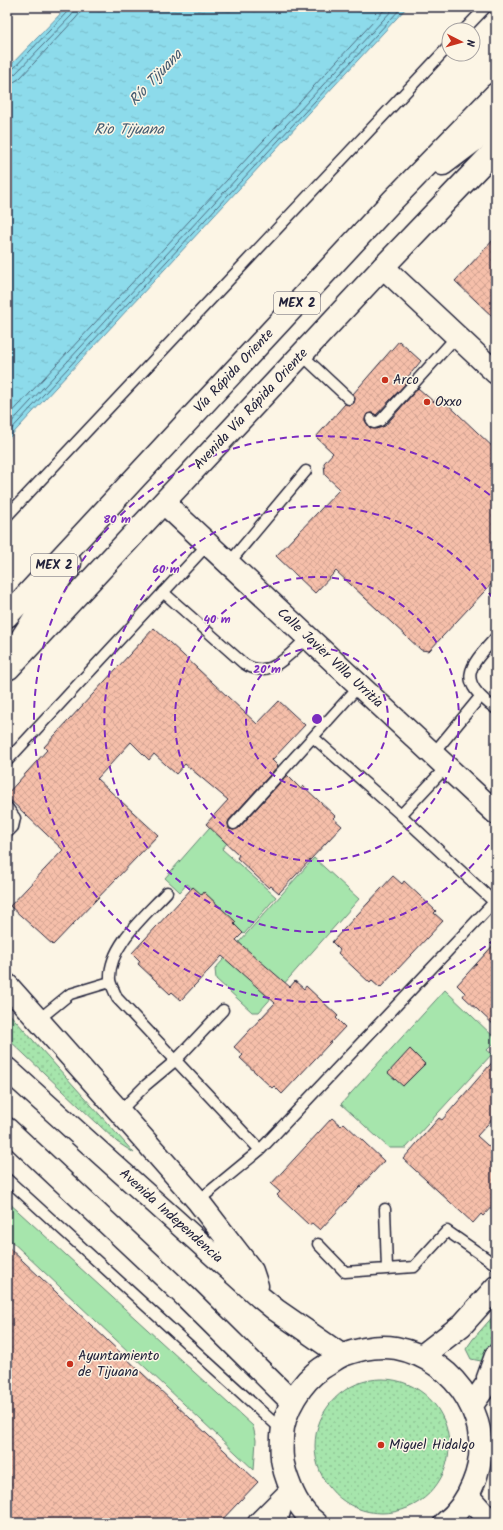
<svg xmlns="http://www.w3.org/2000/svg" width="503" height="1530" font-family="Kalam,sans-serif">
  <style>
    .grass { fill: url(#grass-dots); stroke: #648474 }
    .park { fill: #a6e5ac; stroke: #648474 }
    .water { fill: url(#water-ripples); stroke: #6291a5 }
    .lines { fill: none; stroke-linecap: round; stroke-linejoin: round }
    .shore { stroke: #4d6c81; stroke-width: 1 }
    .building { fill: url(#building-cross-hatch); stroke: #22223b }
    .service-casing { stroke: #22223b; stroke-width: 13 }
    .tertiary-casing { stroke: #22223b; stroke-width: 25 }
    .secondary-casing { stroke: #22223b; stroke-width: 25 }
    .trunk-casing { stroke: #22223b; stroke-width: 25 }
    .service { stroke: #fcf5e5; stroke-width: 10 }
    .tertiary { stroke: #fcf5e5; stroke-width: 22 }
    .secondary { stroke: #fcf5e5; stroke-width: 22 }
    .trunk { stroke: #fcf5e5; stroke-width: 22 }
    .ring { fill: none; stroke: #7b2cbf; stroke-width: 2; stroke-dasharray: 7 5 }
    .poi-dot { fill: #c8321e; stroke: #fcf5e5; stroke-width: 1.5 }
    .labels { text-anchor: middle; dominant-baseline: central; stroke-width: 3; stroke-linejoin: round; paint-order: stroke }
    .shield { fill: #fcf5e5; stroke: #63616e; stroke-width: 1 }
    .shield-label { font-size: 13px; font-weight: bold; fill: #22223b }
    .street-label { font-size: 14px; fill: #22223b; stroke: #fcf5e5 }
    .poi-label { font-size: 14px; fill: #22223b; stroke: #fcf5e5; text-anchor: start }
    .water-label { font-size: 15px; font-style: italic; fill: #425a70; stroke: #fcf5e5 }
    .centre { fill: #7b2cbf; stroke: #fcf5e5; stroke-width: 2 }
    .ring-label { font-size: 12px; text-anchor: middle; font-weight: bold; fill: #7b2cbf; stroke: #fcf5e5; stroke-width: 3; stroke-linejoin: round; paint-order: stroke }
  </style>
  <defs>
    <pattern id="grass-dots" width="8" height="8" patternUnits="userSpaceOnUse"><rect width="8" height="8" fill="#a6e5ac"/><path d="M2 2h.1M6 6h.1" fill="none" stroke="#8fc495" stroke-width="1.8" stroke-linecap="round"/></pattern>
    <pattern id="water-ripples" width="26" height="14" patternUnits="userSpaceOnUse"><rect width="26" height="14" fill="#8ddbeb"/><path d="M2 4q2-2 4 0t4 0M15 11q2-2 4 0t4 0" fill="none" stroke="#79bcca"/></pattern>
    <pattern id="building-cross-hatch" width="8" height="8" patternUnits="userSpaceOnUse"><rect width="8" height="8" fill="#f6bfaa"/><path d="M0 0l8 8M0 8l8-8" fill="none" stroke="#d3a493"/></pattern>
  </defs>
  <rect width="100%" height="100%" fill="#fcf5e5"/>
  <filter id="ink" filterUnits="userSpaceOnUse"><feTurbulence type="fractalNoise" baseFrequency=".025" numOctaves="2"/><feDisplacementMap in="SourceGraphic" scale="8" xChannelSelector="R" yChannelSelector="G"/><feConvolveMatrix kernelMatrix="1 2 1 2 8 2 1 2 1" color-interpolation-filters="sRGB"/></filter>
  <g filter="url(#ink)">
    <!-- grass -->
    <path class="grass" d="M7,1012V1011L134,1153L117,1142L7,1038Z
      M496,1313V1346L481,1361L471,1359L466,1349L473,1339Z
      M315 1446a67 67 0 1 1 134 0a67 67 0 1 1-134 0Z"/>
    <!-- park -->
    <path class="park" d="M216,820L234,835L222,849L276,897L244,934L187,884L180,892L165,878Z
      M314,858L359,899L259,1012H252L216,979L215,969Z
      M445,990L496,1039V1041L487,1050L492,1054L406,1148H389L341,1104Z
      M7,1201L253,1426L256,1440L254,1470L7,1237Z"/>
    <!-- water -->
    <path class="water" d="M67,7H407L7,440V69Z"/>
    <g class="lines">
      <!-- shore -->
      <path class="shore" d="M7,72L12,70L68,11L69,7
        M7,77L15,74L72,15L74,7
        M7,83L14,82L20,78L76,18L80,13V7
        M7,418L387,7
        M7,427L395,7
        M7,434L402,7"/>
    </g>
    <!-- building -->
    <path class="building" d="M496,237V320L455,281Z
      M399,341L421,361L407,378L409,380L376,415L371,413L367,414L365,420L369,427L376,429L385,426L418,388L434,402L439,396L496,450V579L429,651L421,650L336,571L315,593L276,556L340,489L325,475L324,463L333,453L316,437L345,404L350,405L354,403L355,398L353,394Z
      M154,628L257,724L279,701L305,725L272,760L278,766L229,820L228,823L229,829L233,830L239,828L287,775L301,789L303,786L335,816L333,818L342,826L279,893L271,886L269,888L237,858L239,855L206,824L228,800L185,764L176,774L154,754L149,760L131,742L97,779L158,835L53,945L10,906L63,850L7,797V794L47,750L44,747Z
      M393,876L402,884L404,881L436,911L434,913L443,921L380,988L372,981L370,983L338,953L340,950L332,942Z
      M193,887L202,895L204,892L236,922L234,924L243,933L236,940L290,987L295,981L304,989L306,986L338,1016L336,1018L345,1027L282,1094L274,1086L272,1088L240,1058L243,1055L234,1047L275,1003L222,956L181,1000L172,992L170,994L138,964L140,961L132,953Z
      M496,942V1027L463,996L465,993L457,985Z
      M410,1049L425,1064L403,1086L388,1073Z
      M496,1058V1115L477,1136L496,1153V1202L483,1216L481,1214L473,1223L403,1159L439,1118L442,1120Z
      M332,1118L341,1126L344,1123L384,1161L320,1230L312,1223L309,1225L277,1195L280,1192L271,1184Z
      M7,1246L258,1482L219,1523H7Z"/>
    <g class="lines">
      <defs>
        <path id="service" d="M464,30L486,7
          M302,355L349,399
          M371,419L374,423L380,421L456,337
          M7,516L449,46
          M229,563L306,471
          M163,592L243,663C270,682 289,654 308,637
          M496,637C468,668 456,680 496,709
          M313,737L360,685
          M433,754L480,697
          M7,761L208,544
          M7,807L15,818L13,827L7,833
          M401,815L447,766
          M234,824L313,737L401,815L494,902
          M167,892C146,915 108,946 110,980C111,986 115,992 117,998L260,1150
          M38,1020L70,994L110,982
          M120,1111L146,1085L176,1060L223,1010
          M7,1179L283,1431
          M198,1201L260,1150L496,900
          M385,1209L387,1269
          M318,1244L345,1272L414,1267L447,1231L496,1265
          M482,1377L491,1352L496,1348
          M282,1523L288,1501"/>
        <path id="tertiary" d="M383,267L496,373
          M164,503L496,813"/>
        <path id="secondary" d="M9,668L383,267L496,149
          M7,985L127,1120L198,1201L252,1271L257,1286
          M7,1069L260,1297L276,1310L341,1355
          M7,1129L185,1296L292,1402
          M422,1356L462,1325L496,1287
          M472,1405L496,1371
          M468,1496L492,1523
          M259,1523L291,1491
          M316,1523C299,1510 291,1491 285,1472C284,1467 282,1462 282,1457C281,1450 282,1443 282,1436C283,1411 302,1381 322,1368C329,1364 336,1358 343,1355C359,1349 379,1345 396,1348C458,1360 498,1425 473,1484C467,1499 458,1513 445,1523"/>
        <path id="trunk" d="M443,164L496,124
          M7,616L392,201L496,94
          M7,661L70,563"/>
      </defs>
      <!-- service casing -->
      <use href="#service" class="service-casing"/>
      <!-- tertiary casing -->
      <use href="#tertiary" class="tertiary-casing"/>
      <!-- secondary casing -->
      <use href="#secondary" class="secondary-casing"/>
      <!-- trunk casing -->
      <use href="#trunk" class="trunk-casing"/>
      <!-- service -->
      <use href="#service" class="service"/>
      <!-- tertiary -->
      <use href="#tertiary" class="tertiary"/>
      <!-- secondary -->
      <use href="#secondary" class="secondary"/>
      <!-- trunk -->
      <use href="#trunk" class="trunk"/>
    </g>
  </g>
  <!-- distance rings -->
  <g class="ring">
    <circle cx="317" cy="719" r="71"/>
    <circle cx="317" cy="719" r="142"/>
    <path d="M496 835A213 213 0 1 1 496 603"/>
    <path d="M495 939A283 283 0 1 1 495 499"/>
  </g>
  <!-- markers -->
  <g class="poi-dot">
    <circle cx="385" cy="380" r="4"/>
    <circle cx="427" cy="402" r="4"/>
    <circle cx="70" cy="1364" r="4"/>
    <circle cx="381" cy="1445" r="4"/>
  </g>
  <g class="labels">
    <!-- shield labels -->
    <g class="shield">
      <rect x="274" y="292" width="46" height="22" rx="3"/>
      <rect x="31" y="554" width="46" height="22" rx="3"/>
    </g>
    <g class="shield-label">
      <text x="297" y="303">MEX 2</text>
      <text x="54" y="565">MEX 2</text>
    </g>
    <!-- street labels -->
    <g class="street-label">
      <text transform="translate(234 371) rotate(-47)">Vía Rápida Oriente</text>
      <text transform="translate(251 409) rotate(-47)">Avenida Vía Rápida Oriente</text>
      <text transform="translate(330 658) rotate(43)">Calle Javier Villa Urritia</text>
      <text transform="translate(171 1216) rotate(42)">Avenida Independencia</text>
    </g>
    <!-- poi labels -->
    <g class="poi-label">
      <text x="393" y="380">Arco</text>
      <text x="435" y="402">Oxxo</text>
      <text x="78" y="1356">Ayuntamiento<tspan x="78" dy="16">de Tijuana</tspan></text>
      <text x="389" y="1445">Miguel Hidalgo</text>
    </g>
    <!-- water labels -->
    <g class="water-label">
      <text transform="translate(156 78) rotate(-47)">Río Tijuana</text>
      <text x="129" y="130">Rio Tijuana</text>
    </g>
  </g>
  <circle cx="317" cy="719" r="6" class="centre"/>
  <g class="ring-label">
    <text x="117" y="523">80 m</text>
    <text x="166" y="573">60 m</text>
    <text x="217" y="623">40 m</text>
    <text x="267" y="673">20 m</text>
  </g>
  <!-- margin -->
  <rect width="503" height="1530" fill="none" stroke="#fcf5e5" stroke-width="24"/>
  <rect x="12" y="12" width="479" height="1506" fill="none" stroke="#22223b" stroke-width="1.5" filter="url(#ink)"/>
  <!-- north arrow -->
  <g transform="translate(461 42) rotate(96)"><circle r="19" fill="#fcf5e5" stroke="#a5a1a1"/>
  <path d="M0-3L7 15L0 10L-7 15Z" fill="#c8321e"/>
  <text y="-6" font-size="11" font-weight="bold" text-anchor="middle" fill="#22223b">N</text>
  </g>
</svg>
